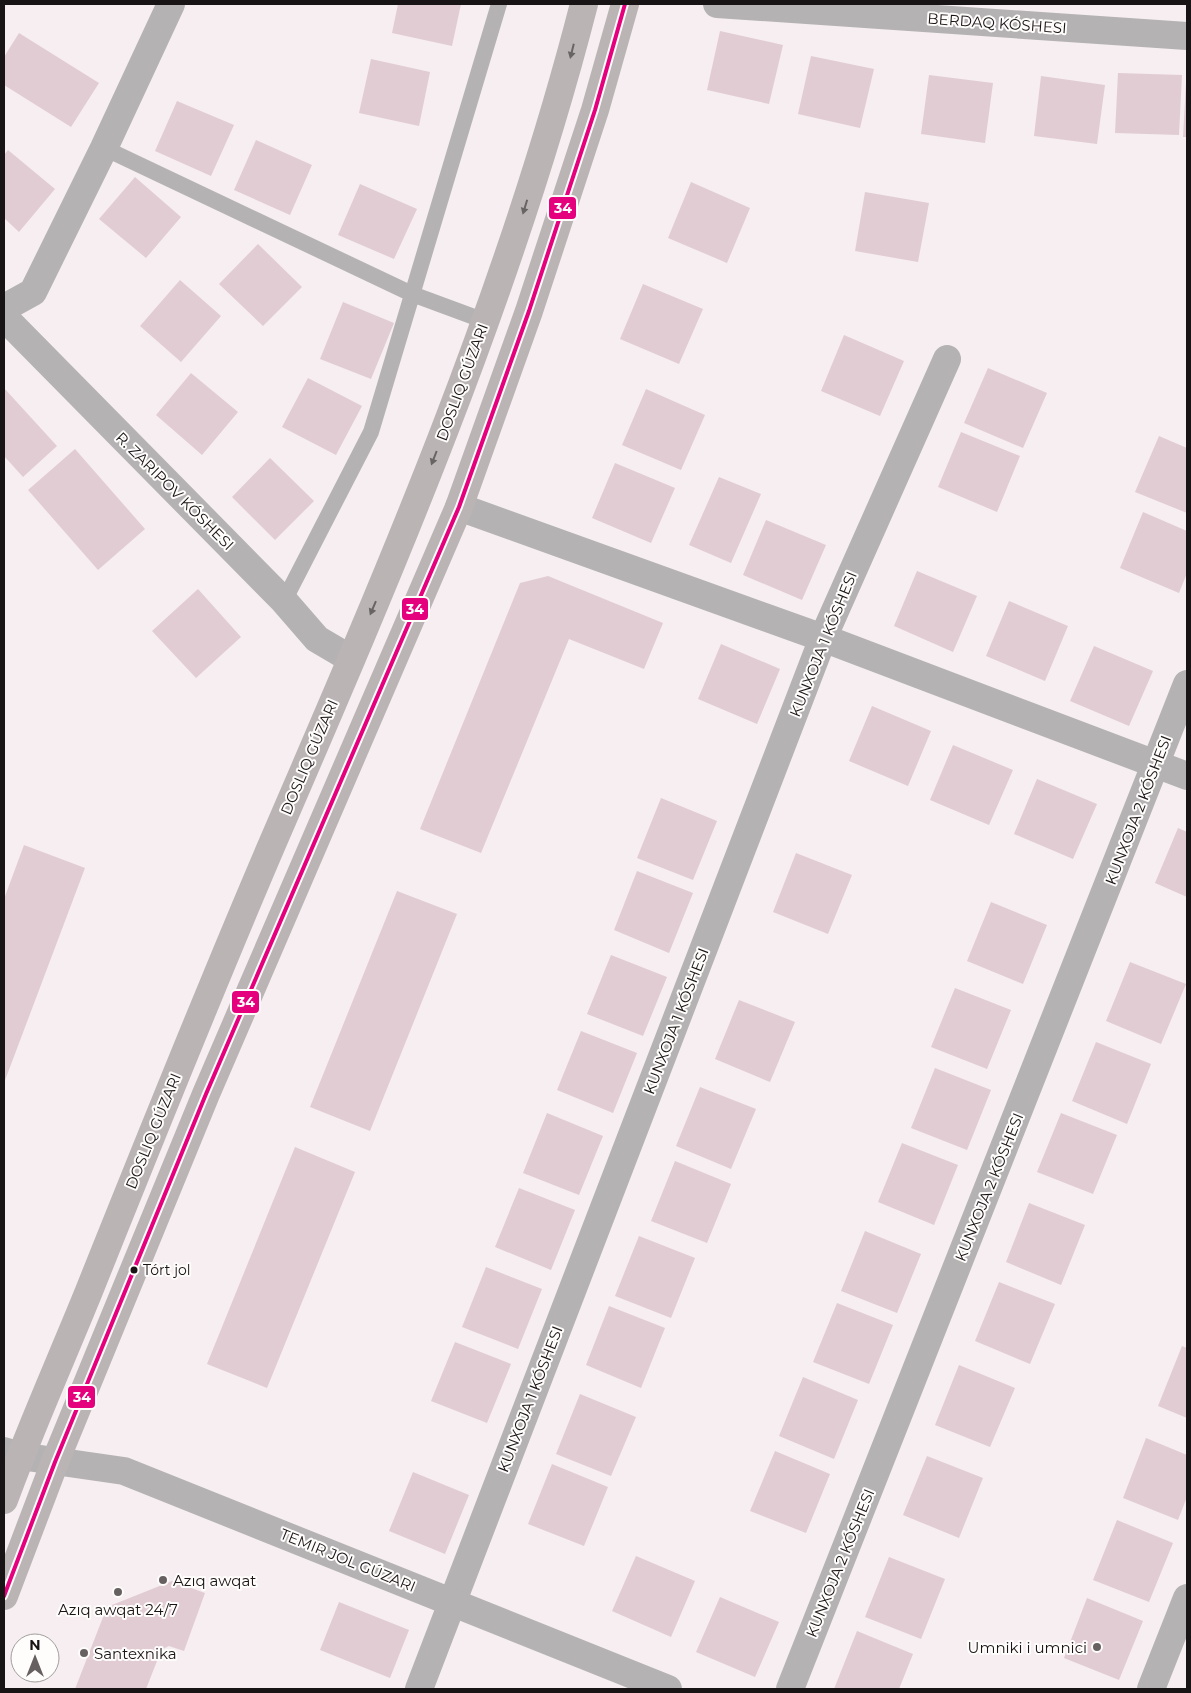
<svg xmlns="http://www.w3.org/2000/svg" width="1191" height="1693" font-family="Montserrat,sans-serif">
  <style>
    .building { fill: #e2ccd3 }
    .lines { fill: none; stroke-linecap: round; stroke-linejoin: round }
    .service { stroke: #b5b2b3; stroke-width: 16 }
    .minor { stroke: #b5b2b3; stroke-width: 28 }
    .tertiary { stroke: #b5b2b3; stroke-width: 28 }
    .primary { stroke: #bab4b5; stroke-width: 28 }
    .bus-1-casing { stroke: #fffcfc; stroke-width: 8 }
    .bus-1 { stroke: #e5007d; stroke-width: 4 }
    .oneway { fill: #696464 }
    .bus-dot { fill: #181314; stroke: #fffcfc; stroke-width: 2 }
    .poi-dot { fill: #666061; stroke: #fffcfc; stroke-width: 2 }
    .labels { text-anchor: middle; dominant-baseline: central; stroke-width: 4; stroke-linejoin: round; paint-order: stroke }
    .bus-label { font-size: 14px; fill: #181314; stroke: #fffcfc; text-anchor: start }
    .street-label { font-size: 15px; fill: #181314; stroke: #fffcfc }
    .poi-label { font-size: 15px; fill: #181314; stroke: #fffcfc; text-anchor: start }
    .line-badge { stroke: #fffcfc; stroke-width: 2 }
    .badge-label { font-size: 14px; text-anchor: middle; font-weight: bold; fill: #fff }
  </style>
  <rect width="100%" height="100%" fill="#f6eef0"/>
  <!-- building -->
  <path class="building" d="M398,4H461L452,46L392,33Z
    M720,31L783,45L769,104L707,90Z
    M19,33L99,83L71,127L4,85V57Z
    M811,56L874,69L860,128L798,114Z
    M371,59L430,72L419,126L359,113Z
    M1118,73L1182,75L1179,135L1115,133Z
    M929,75L993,83L985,143L921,134Z
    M1041,76L1105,85L1097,144L1034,136Z
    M1186,83H1187V137H1183Z
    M177,101L234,125L211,176L155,151Z
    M256,140L312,165L290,215L234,190Z
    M8,150L55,189L19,232L4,218V155Z
    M135,177L181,217L146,258L99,219Z
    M691,182L750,208L727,263L668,238Z
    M360,184L417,209L394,259L338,235Z
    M865,192L929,203L918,262L855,251Z
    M258,244L302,287L263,326L219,284Z
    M180,280L221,316L181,362L140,326Z
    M643,284L703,309L679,364L620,339Z
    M343,302L394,323L371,379L320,359Z
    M844,335L904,361L880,416L821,391Z
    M988,368L1047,393L1023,448L964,423Z
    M191,373L238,412L202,455L156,415Z
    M308,378L362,406L336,455L282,427Z
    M4,388L57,446L23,477L4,456Z
    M646,389L705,415L681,470L622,445Z
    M961,432L1020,456L997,512L938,487Z
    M1159,436L1187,448V513L1135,492Z
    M75,449L145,529L98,570L28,490Z
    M270,458L314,501L275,540L232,497Z
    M615,463L675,488L651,543L592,518Z
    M719,477L761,494L731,563L689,545Z
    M1143,512L1187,531V573L1179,593L1120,568Z
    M766,520L826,545L802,600L743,575Z
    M917,571L977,596L953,652L894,626Z
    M548,576L663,623L644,669L569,639L481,853L420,829L520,583Z
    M198,589L241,637L196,678L152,631Z
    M1009,601L1068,626L1045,681L986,656Z
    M721,644L780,669L757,724L698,699Z
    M1094,646L1153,671L1129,726L1070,701Z
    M872,706L931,731L908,786L849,761Z
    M953,745L1013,770L989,825L930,800Z
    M1037,779L1097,804L1073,859L1014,834Z
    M661,798L717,821L693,880L637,858Z
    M1178,828L1187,832V897L1155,883Z
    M24,845L85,868L4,1083V899Z
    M796,853L852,875L828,934L773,912Z
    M637,871L693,893L669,953L614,930Z
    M397,891L457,914L370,1131L310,1107Z
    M991,902L1047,925L1023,984L967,961Z
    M611,955L667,977L643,1036L587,1014Z
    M1130,962L1186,984L1161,1044L1106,1021Z
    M955,988L1011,1010L987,1069L931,1047Z
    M739,1000L795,1022L770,1082L715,1059Z
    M581,1031L637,1053L613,1113L557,1090Z
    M1096,1042L1151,1064L1127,1124L1072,1101Z
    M935,1068L991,1090L967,1150L911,1128Z
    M700,1087L756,1109L731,1169L676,1146Z
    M547,1113L603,1136L579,1195L523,1173Z
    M1061,1113L1117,1135L1093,1194L1037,1172Z
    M902,1143L958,1165L934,1225L878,1202Z
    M295,1147L355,1172L267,1388L207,1364Z
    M675,1161L731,1184L707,1243L651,1221Z
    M519,1188L575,1210L551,1270L495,1247Z
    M1029,1203L1085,1225L1061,1285L1006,1262Z
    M865,1231L921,1254L897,1313L841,1291Z
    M639,1236L695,1258L671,1318L615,1296Z
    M486,1267L542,1289L518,1349L462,1327Z
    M999,1282L1055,1304L1030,1364L975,1341Z
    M837,1303L893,1325L869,1384L813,1362Z
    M609,1306L665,1328L641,1388L586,1365Z
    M455,1342L511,1364L487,1423L431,1401Z
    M1182,1346L1187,1348V1418L1158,1406Z
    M959,1365L1015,1388L990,1447L935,1425Z
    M803,1377L858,1400L834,1459L779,1436Z
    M580,1394L636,1417L611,1476L556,1454Z
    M1146,1438L1187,1455V1497L1178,1520L1123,1498Z
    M775,1451L830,1474L806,1533L750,1511Z
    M927,1456L983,1478L959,1538L903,1515Z
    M552,1464L608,1487L584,1546L528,1524Z
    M413,1472L469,1495L445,1554L389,1531Z
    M1117,1520L1173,1543L1149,1602L1093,1580Z
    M636,1556L695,1581L671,1637L612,1611Z
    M889,1557L945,1579L921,1639L865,1617Z
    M172,1581L205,1593L184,1651L169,1646L161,1650L156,1648L153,1654L159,1656L146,1689H75L107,1607Z
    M720,1597L779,1622L755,1677L696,1652Z
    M1087,1598L1143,1621L1119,1680L1064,1658Z
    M339,1602L409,1630L390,1678L320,1650Z
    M857,1631L913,1654L899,1689H834Z"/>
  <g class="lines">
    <!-- service -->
    <path class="service" d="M104,148L412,294L485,321
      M284,601L371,432L499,4"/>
    <!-- minor -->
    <path class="minor" d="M717,4L1187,36
      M4,308L33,292L104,148L171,4
      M4,317L284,601L317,639L351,659
      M459,507L823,638L1187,776
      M419,1689L823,638L947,359
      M790,1689L1187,684
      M1151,1689L1187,1598"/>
    <!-- tertiary -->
    <path class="tertiary" d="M4,1451L20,1456L124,1471L668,1689"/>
    <!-- primary -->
    <path class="primary" d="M4,1500C30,1429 61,1360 89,1291C149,1141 209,991 273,842C391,569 510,293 584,4
      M4,1596L55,1462L206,1094L459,507L529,311L595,110L625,4"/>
    <defs>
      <path id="bus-1" d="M4,1596L55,1462L206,1094L459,507L529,311L595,110L625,4"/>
    </defs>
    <!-- bus-1 casing -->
    <use href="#bus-1" class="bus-1-casing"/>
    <!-- bus-1 -->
    <use href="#bus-1" class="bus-1"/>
  </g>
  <!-- one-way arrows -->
  <defs><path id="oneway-solid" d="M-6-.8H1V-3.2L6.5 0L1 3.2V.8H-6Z" transform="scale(1.25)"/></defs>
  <g class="oneway">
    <use href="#oneway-solid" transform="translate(572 51) rotate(104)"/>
    <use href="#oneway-solid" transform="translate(525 207) rotate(107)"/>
    <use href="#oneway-solid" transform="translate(434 458) rotate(111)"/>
    <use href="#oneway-solid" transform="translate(373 608) rotate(113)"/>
  </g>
  <!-- markers -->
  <circle class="bus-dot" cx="134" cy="1270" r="4.5"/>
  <g class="poi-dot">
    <circle cx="163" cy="1580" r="5"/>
    <circle cx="118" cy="1592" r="5"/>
    <circle cx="1097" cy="1647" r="5"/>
    <circle cx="84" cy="1653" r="5"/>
  </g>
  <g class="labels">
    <!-- bus labels -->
    <g class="bus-label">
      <text x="143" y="1270">Tórt jol</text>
    </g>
    <!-- street labels -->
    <g class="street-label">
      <text transform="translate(997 23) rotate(4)">BERDAQ KÓSHESI</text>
      <text transform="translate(462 382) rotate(-70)">DOSLIQ GÚZARI</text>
      <text transform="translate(175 491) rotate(45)">R. ZARIPOV KÓSHESI</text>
      <text transform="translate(823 644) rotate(-68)">KUNXOJA 1 KÓSHESI</text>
      <text transform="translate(309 757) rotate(-67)">DOSLIQ GÚZARI</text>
      <text transform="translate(1138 810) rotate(-69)">KUNXOJA 2 KÓSHESI</text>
      <text transform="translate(676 1021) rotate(-69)">KUNXOJA 1 KÓSHESI</text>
      <text transform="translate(153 1131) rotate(-68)">DOSLIQ GÚZARI</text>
      <text transform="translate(989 1187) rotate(-68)">KUNXOJA 2 KÓSHESI</text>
      <text transform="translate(530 1399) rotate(-69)">KUNXOJA 1 KÓSHESI</text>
      <text transform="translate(348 1560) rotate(22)">TEMIR JOL GÚZARI</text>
      <text transform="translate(840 1563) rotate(-68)">KUNXOJA 2 KÓSHESI</text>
    </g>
    <!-- poi labels -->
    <g class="poi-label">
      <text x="173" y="1580">Azıq awqat</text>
      <text x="118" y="1609" text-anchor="middle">Azıq awqat 24/7</text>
      <text x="1087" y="1647" text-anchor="end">Umniki i umnici</text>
      <text x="94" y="1653">Santexnika</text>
    </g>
  </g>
  <g class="line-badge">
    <rect x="548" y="196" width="29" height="24" rx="5" fill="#e5007d"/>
    <rect x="401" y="597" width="28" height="24" rx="5" fill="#e5007d"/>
    <rect x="231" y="990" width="29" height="24" rx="5" fill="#e5007d"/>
    <rect x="67" y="1385" width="29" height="24" rx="5" fill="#e5007d"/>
  </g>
  <g class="badge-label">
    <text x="563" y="213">34</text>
    <text x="415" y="614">34</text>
    <text x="246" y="1007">34</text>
    <text x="82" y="1402">34</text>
  </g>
  <!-- border -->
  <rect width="1191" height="1693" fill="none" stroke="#181314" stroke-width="10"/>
  <!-- north arrow -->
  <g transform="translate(35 1658)"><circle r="24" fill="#fffcfc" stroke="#a39f9f"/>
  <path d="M0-4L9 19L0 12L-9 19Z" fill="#666061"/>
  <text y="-8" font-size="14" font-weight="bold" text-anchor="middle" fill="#181314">N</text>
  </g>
</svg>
